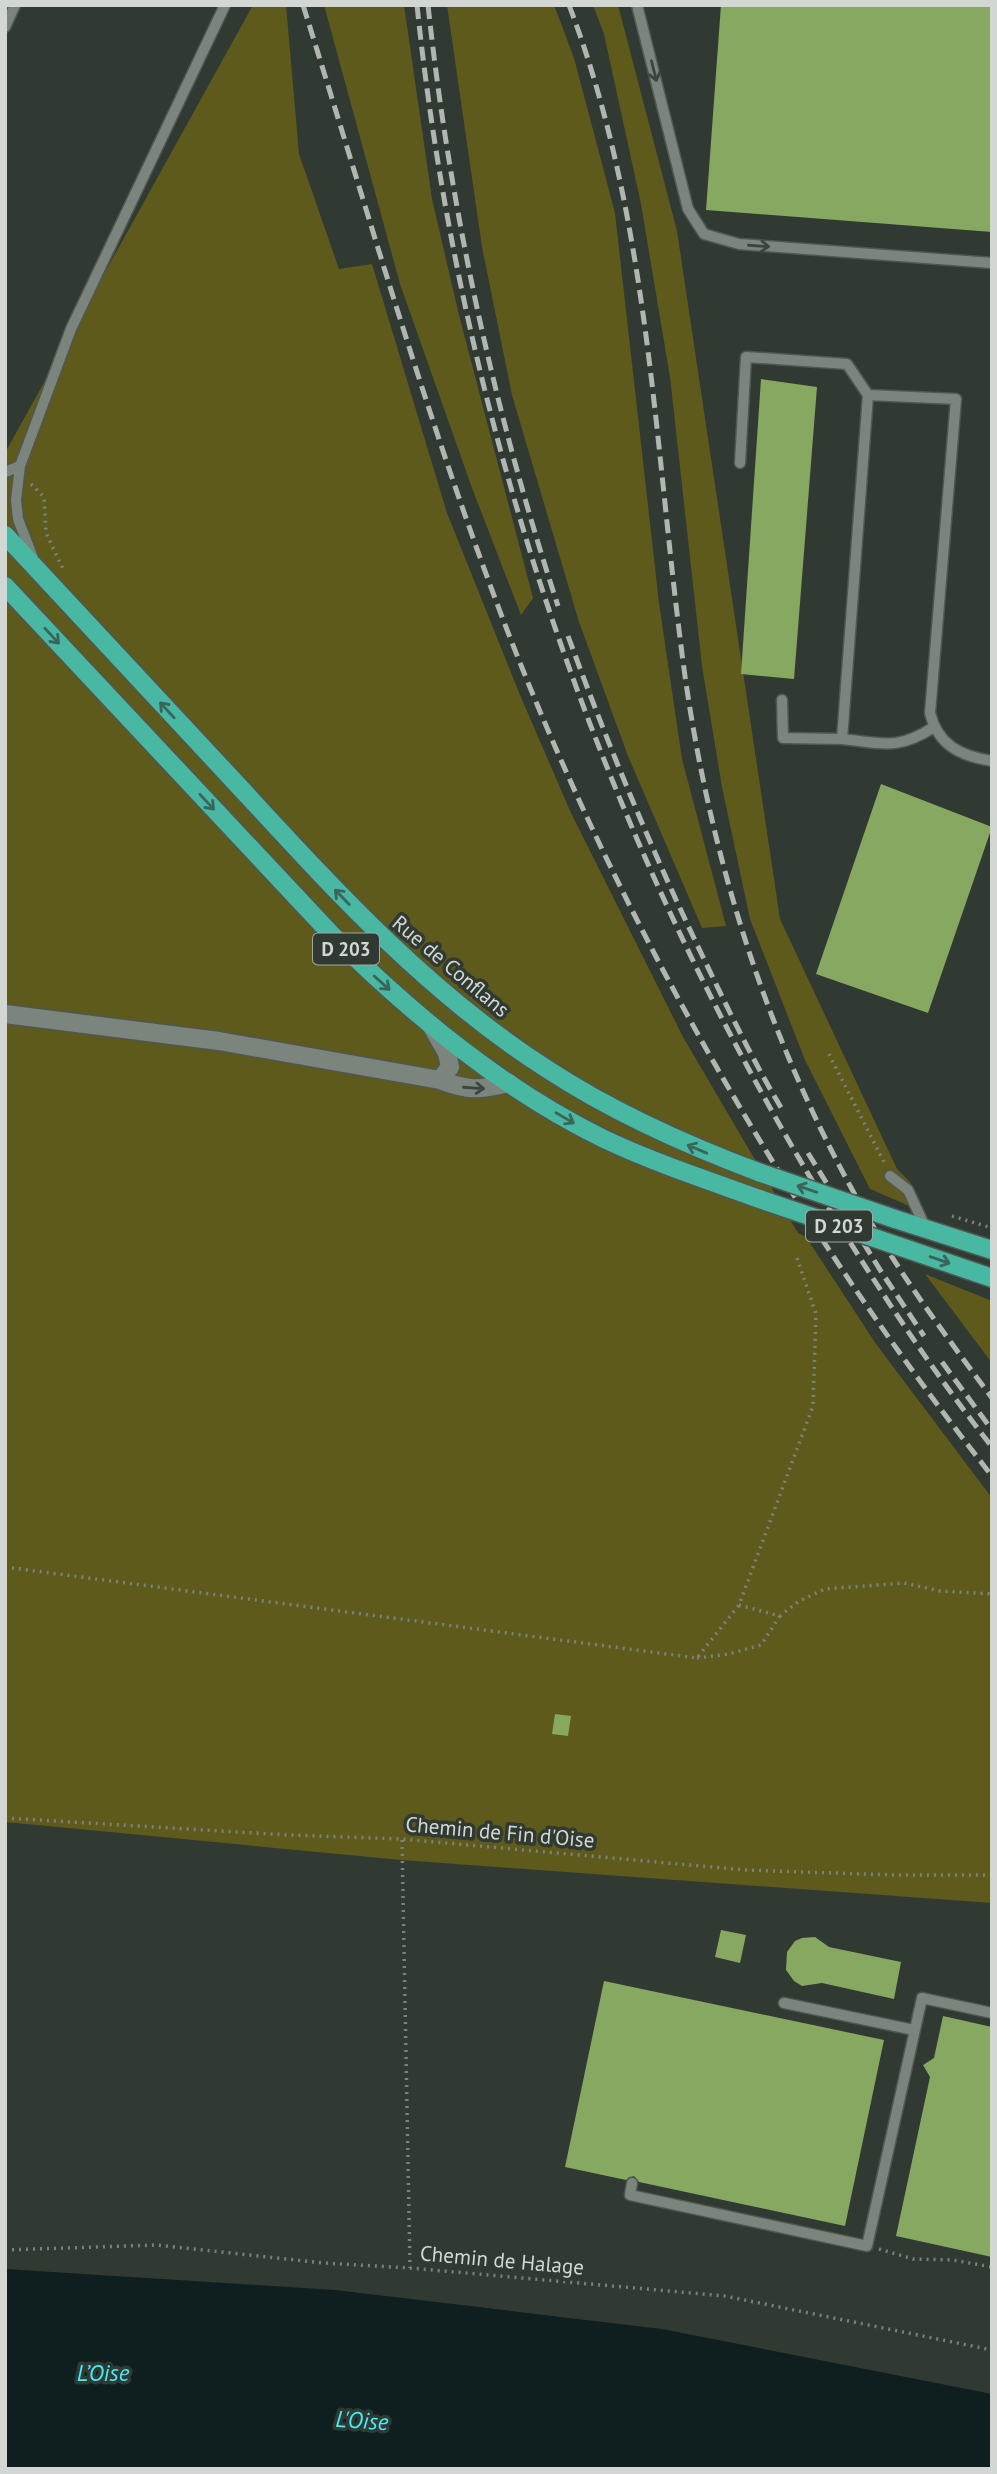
<svg xmlns="http://www.w3.org/2000/svg" width="997" height="2474" font-family="'PT Sans',sans-serif">
  <style>
    .green { fill: #5e5a1c }
    .water { fill: #0f1e1f }
    .building { fill: #86a861 }
    .lines { fill: none; stroke-linecap: round; stroke-linejoin: round }
    .lane-casing { stroke: #505752; stroke-width: 13 }
    .street-casing { stroke: #505752; stroke-width: 21 }
    .primary-casing { stroke: #505752; stroke-width: 21 }
    .path { stroke: #7b827d; stroke-width: 3.5; stroke-dasharray: 2 5; stroke-linecap: butt }
    .lane { stroke: #7b847d; stroke-width: 10 }
    .street { stroke: #7b847d; stroke-width: 18 }
    .primary { stroke: #49b8a3; stroke-width: 18 }
    .rail { stroke: #b1b6b3; stroke-width: 5; stroke-dasharray: 14 7; stroke-linecap: butt }
    .primary-bridge-casing { stroke: #505752; stroke-width: 21; stroke-linecap: butt }
    .primary-bridge { stroke: #49b8a3; stroke-width: 18 }
    .oneway { stroke: #3c443e }
    .oneway2 { stroke: #39655a }
    .labels { text-anchor: middle; dominant-baseline: central; stroke-width: 7; stroke-linejoin: round; paint-order: stroke }
    .shield { fill: #313933; stroke: #a2a8a4; stroke-width: 2 }
    .shield-label { font-size: 19px; font-weight: bold; fill: #d2d7d4 }
    .street-label { font-size: 21px; fill: #d2d7d4; stroke: #313933 }
    .water-label { font-size: 23px; font-style: italic; fill: #40edfa; stroke: #313933 }
  </style>
  <rect width="100%" height="100%" fill="#313933"/>
  <!-- green -->
  <path class="green" d="M253,5H286L299,154L339,269L372,264L447,513L520,695L571,813L683,1037L798,1233L806,1237L876,1344L992,1498V1903L401,1860L5,1822V453Z
    M324,5H404L432,199L459,315L533,598L521,615L472,488L400,284Z
    M447,5H554L574,58L615,213L659,603L682,759L726,926L702,928L628,756L579,622L512,395L482,247Z
    M593,5H618L677,231L780,919L897,1169L910,1182L923,1212L870,1189L805,1060L750,919L722,787L702,666L670,377L641,204L604,34Z
    M925,1274L992,1301V1363Z"/>
  <!-- water -->
  <path class="water" d="M5,2269L335,2290L662,2329L992,2394V2469H5Z"/>
  <!-- building -->
  <path class="building" d="M721,5H992V232L706,210Z
    M761,379L817,387L794,679L741,674Z
    M881,784L992,827L928,1013L816,974Z
    M555,1714L571,1716L568,1736L552,1734Z
    M721,1930L746,1935L740,1963L715,1957Z
    M815,1937L829,1947L901,1962L894,1999L822,1983L802,1986L794,1981L786,1970L787,1952L795,1941L802,1938Z
    M604,1981L884,2040L845,2226L639,2182L634,2176L626,2180L565,2167Z
    M943,2016L992,2027V2257L896,2236L930,2077L923,2065L934,2058Z"/>
  <g class="lines">
    <defs>
      <path id="lane" d="M637,5L688,209L704,234L739,244L992,263
        M5,27L15,5
        M740,463L746,357L847,364L868,395
        M5,472L20,466
        M33,558L18,519L16,500L20,466L71,329L225,5
        M782,700L783,738L842,739
        M934,727C897,751 882,743 842,739L868,395L956,399L930,713C938,745 960,756 992,761
        M890,1176L908,1190L926,1229
        M784,2003L914,2030
        M632,2183L630,2195L867,2246L922,1998L992,2013"/>
      <path id="street" d="M5,1014L219,1041L440,1080C469,1091 479,1090 509,1083
        M431,1025L447,1053L450,1067L440,1080"/>
      <path id="primary" d="M5,535C86,622 166,709 247,795C340,896 431,995 547,1069C614,1113 686,1145 761,1173
        M5,586L332,935C413,1015 502,1089 604,1139C657,1164 713,1182 768,1202
        M895,1219L992,1250
        M910,1250L992,1278"/>
    </defs>
    <!-- lane casing -->
    <use href="#lane" class="lane-casing"/>
    <!-- street casing -->
    <use href="#street" class="street-casing"/>
    <!-- primary casing -->
    <use href="#primary" class="primary-casing"/>
    <!-- path -->
    <path class="path" d="M31,484L44,497L46,533L63,569
      M829,1054L885,1164
      M952,1216L992,1228
      M5,1567L697,1658L739,1605L813,1406L816,1314L797,1258
      M739,1605L780,1616L799,1601L825,1589L904,1583L940,1591L992,1594
      M697,1658L729,1654L761,1645L780,1616
      M5,1818L288,1835L402,1839L745,1870L892,1875H992
      M402,1840L410,2268
      M879,2249L913,2259L953,2260L992,2267
      M5,2250L157,2245L324,2263L410,2268L725,2296L992,2350"/>
    <!-- lane -->
    <use href="#lane" class="lane"/>
    <!-- street -->
    <use href="#street" class="street"/>
    <!-- primary -->
    <use href="#primary" class="primary"/>
    <!-- rail -->
    <path class="rail" d="M303,5C368,212 427,420 504,622C620,924 792,1222 992,1476
      M417,5C460,418 596,816 807,1172C864,1267 924,1360 992,1447
      M428,5C450,209 494,411 558,606
      M569,5C651,220 654,451 685,676C712,866 772,1054 870,1221C906,1283 949,1340 992,1398
      M568,636C608,745 652,851 702,955C727,1007 753,1061 783,1111
      M808,1153L882,1273L924,1336
      M942,1362L992,1430"/>
    <defs>
      <path id="primary-bridge" d="M761,1173L895,1219
        M768,1202L910,1250"/>
    </defs>
    <!-- primary-bridge casing -->
    <use href="#primary-bridge" class="primary-bridge-casing"/>
    <!-- primary-bridge -->
    <use href="#primary-bridge" class="primary-bridge"/>
  </g>
  <!-- one-way arrows -->
  <defs><path id="oneway-shaft" d="M-6 0H5M1.5-3L5.5 0L1.5 3" fill="none" stroke-width="1.6" stroke-linecap="round" stroke-linejoin="round" transform="scale(1.75)"/></defs>
  <g class="oneway">
    <use href="#oneway-shaft" transform="translate(654 71) rotate(76)"/>
    <use href="#oneway-shaft" transform="translate(759 246) rotate(4)"/>
    <use href="#oneway-shaft" transform="translate(474 1088) rotate(4)"/>
  </g>
  <g class="oneway2">
    <use href="#oneway-shaft" transform="translate(52 636) rotate(47)"/>
    <use href="#oneway-shaft" transform="translate(167 710) rotate(-133)"/>
    <use href="#oneway-shaft" transform="translate(207 802) rotate(47)"/>
    <use href="#oneway-shaft" transform="translate(342 897) rotate(-134)"/>
    <use href="#oneway-shaft" transform="translate(382 983) rotate(42)"/>
    <use href="#oneway-shaft" transform="translate(565 1118) rotate(30)"/>
    <use href="#oneway-shaft" transform="translate(697 1149) rotate(-157)"/>
    <use href="#oneway-shaft" transform="translate(807 1189) rotate(-161)"/>
    <use href="#oneway-shaft" transform="translate(940 1260) rotate(19)"/>
  </g>
  <g class="labels">
    <!-- shield labels -->
    <g class="shield">
      <rect x="313" y="933.5" width="66" height="31" rx="5"/>
      <rect x="806" y="1210.5" width="66" height="31" rx="5"/>
    </g>
    <g class="shield-label">
      <text x="346" y="949">D 203</text>
      <text x="839" y="1226">D 203</text>
    </g>
    <!-- street labels -->
    <g class="street-label">
      <text transform="translate(451 966) rotate(40)">Rue de Conflans</text>
      <text transform="translate(500 1832) rotate(5)">Chemin de Fin d'Oise</text>
      <text transform="translate(502 2260) rotate(5)">Chemin de Halage</text>
    </g>
    <!-- water labels -->
    <g class="water-label">
      <text x="103" y="2372">L’Oise</text>
      <text transform="translate(362 2420) rotate(4)">L'Oise</text>
    </g>
  </g>
  <!-- border -->
  <rect width="997" height="2474" fill="none" stroke="#d2d7d4" stroke-width="14"/>
</svg>
